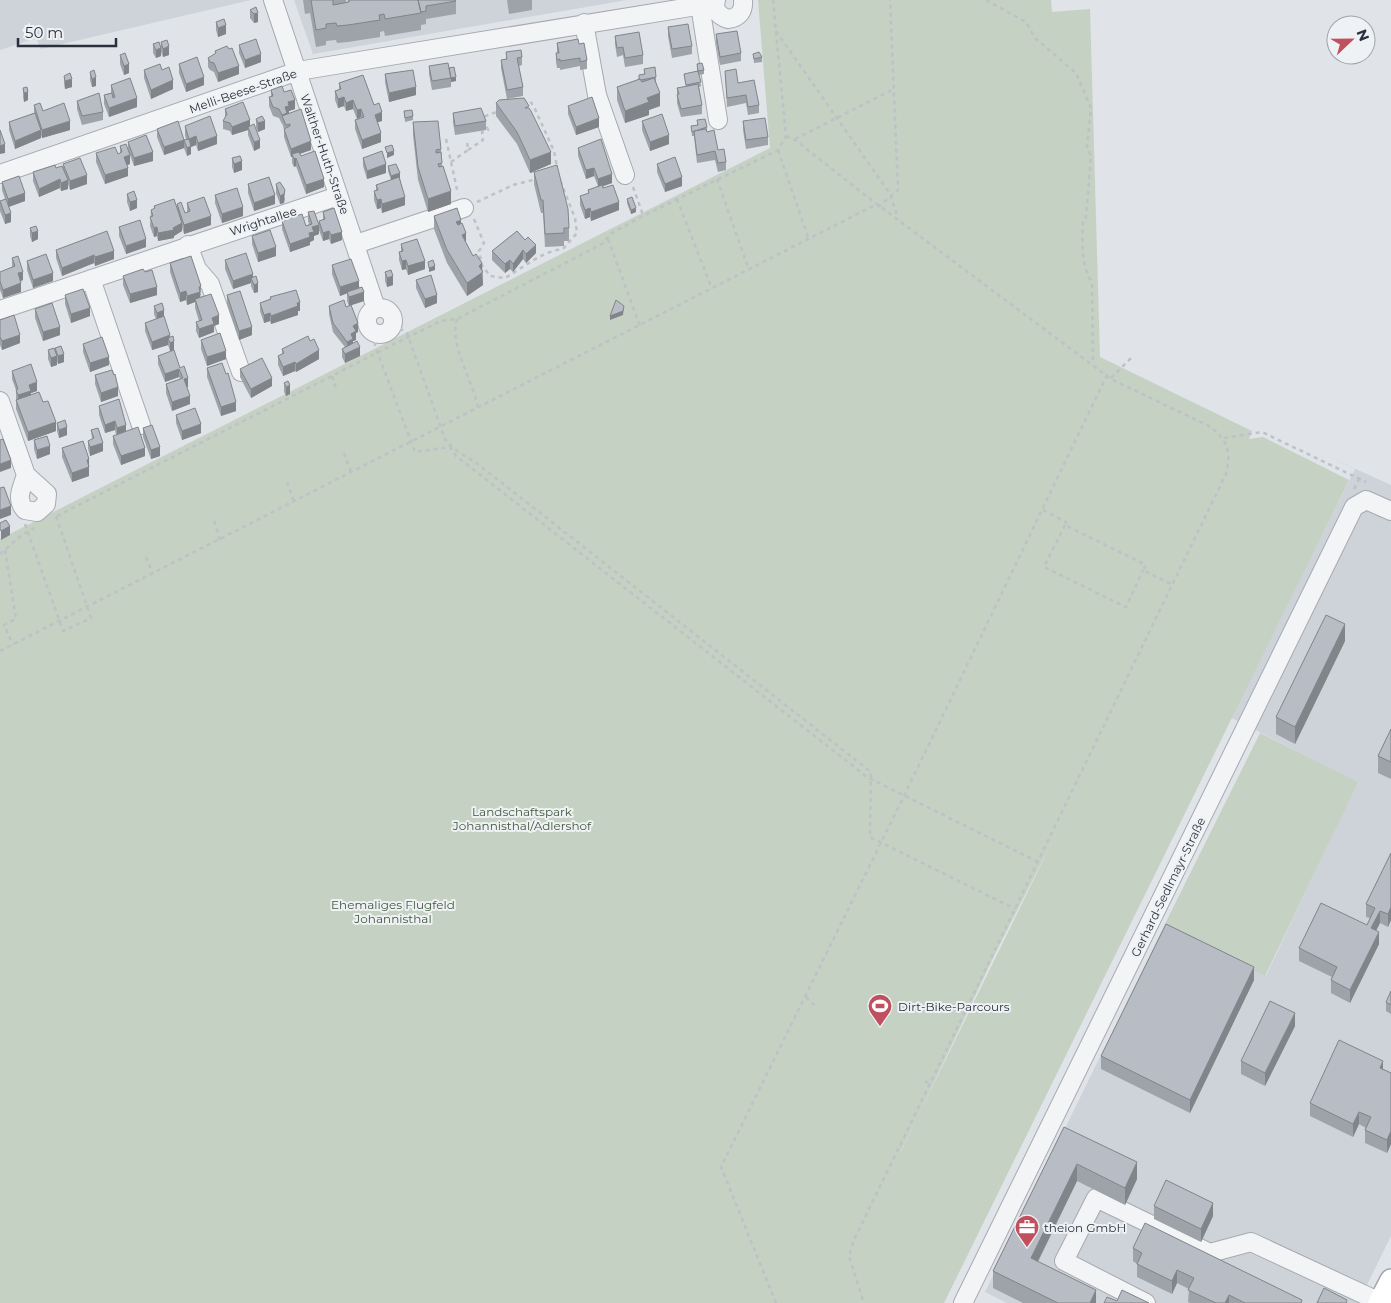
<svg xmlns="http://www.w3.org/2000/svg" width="1391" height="1303" viewBox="0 0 1391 1303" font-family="Montserrat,sans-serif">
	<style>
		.built { fill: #ced2d9 }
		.green { fill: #c5d1c2; fill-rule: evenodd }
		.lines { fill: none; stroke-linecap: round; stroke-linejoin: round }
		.minor-casing { stroke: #a6aab1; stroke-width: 20 }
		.major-casing { stroke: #a1a7b2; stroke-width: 24 }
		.path { stroke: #bec1c6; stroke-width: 2.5; stroke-dasharray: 4 4; stroke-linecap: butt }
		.minor { stroke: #f2f4f6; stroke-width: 18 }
		.major { stroke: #fff; stroke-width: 21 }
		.wall { fill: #9ea2a9 }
		.shaded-wall { fill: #818489 }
		.building { fill: #b8bcc4; stroke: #818489 }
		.labels { text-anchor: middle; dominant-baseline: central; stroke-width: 4; stroke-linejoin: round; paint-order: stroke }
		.street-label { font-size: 12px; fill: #2a313d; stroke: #eff2f5 }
		.park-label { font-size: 12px; fill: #3e5839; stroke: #eff2f5 }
		.poi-label { font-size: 12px; fill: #2a313d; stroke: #eff2f5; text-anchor: start }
	</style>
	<rect width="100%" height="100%" fill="#e0e3e8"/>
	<path class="built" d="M0,0H251L41,49L36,38L0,50Z
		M294,0H627L313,54Z
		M1323,454L1391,485V1236L1358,1303H1007L985,1292L1164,926L1266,976L1357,782L1230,717L1355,469Z"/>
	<path class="green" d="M758,0H1051L1052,12L1090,9L1100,357L1252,431L1249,439L1263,437L1349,480L944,1303H0V539L770,148ZM1054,838L901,1151V1152L995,954Z
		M1260,733L1358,782L1265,976L1164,926Z"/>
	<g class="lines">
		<defs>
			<path id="minor" d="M273,0L376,308
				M716,0C713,10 719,16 728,19C739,18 744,11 743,0
				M700,5L718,120
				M584,23L597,95L625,175
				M0,174L298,71L715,3
				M356,244L464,208
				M188,245L197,269L210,284L241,372
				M91,279L141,425
				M367 321a13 13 0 1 1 26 0a13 13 0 1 1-26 0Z
				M0,310L338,196
				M0,401L26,475L47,494L46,504L37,512L25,510C15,499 22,488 26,475
				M963,1303L1354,507L1366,500L1391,511
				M1146,1303L1064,1261L1096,1198L1210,1253L1251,1242L1380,1302"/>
			<path id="major" d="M1379,1303L1391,1280"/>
		</defs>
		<use href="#minor" class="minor-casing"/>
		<use href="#major" class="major-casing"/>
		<path class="path" d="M986,0L1026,22L1035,38L1076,73L1091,108L1087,146L1091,156L1086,217L1083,220C1082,241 1081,265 1092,283L1093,364
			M776,31L890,194L898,218
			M523,103L530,101L534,107L554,151L557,167
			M786,136L795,140L874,202L1111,379L1211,427C1229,443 1231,451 1226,474L854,1240L849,1256L864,1303
			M446,139L458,194
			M795,139L894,89
			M468,150L483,140L482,132L488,130L483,117L499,111
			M778,150L809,240
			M451,162L468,150L467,140
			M717,179L749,270
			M633,187L643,215
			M677,199L712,289
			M477,202L513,185L537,179
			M474,219L484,243L479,251L482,265L490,276L505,278C523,268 542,251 563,249L577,233L575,218L560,180
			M608,239L640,326
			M457,319C449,346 473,380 478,408
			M393,324L407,333L445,439C452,450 468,457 479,465L871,772L870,837L1015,909
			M375,334V346L415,452L450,447L456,456L867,777L1038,862
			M332,376L336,388
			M1111,378L1131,358
			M1224,438L1262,432L1366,482
			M344,453L351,472
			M287,482L294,502
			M1354,489L1359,479
			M1043,510L1066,522L1065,525L1146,565L1143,570L1173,585
			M57,516L414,334L441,321L457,319L604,243L610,234L643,216L778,150L786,136L773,0
			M214,521L220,540
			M25,524L63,631L91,618L56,516
			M1065,525L1044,567L1126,607L1143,570
			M5,550L16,619L4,625L13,645
			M0,554L22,535L34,528
			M146,557L153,574
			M0,651L871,207L879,206L898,190L890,0
			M806,997L817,1008
			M925,1081L930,1084
			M776,1303L721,1167L904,796L1107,375"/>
		<use href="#minor" class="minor"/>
		<use href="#major" class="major"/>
	</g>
	<path class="wall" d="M303,0H346V3L348,2V0L456,1V14L426,19V24L421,25V30L385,36L384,31L380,32V37L348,42L337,43L336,40L326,41V45L316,47L310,13L305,14Z
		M507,0H532V10L509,14Z
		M256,7L258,22L254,23L250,18V10Z
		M216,22L226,34L218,37L216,30Z
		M668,27L692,46V54L672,58L668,36Z
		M716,34L741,53V61L720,65L716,43Z
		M615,36L643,55V64L625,67L623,55L617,57L615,44Z
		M161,42L169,55L163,57L161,52V56L156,58L153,53V44L161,47Z
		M557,43L579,44L587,60V69L580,70V66L560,70V68H557L556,62V53H557Z
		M239,45L261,62L245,68L239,53Z
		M215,51L239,74L218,82L214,72L210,70L208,67V58L215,54Z
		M506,52L522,57V65L519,66L523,87V96L507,99L501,68V60L506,59Z
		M753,54L762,57V62L754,63Z
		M120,55L129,73L124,75L120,64Z
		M179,64L204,85L186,92L179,73Z
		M697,64L704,70V74L699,75L701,86L699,87L702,105V114L681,117L677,103V88L686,87L684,74L697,71Z
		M429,66L449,69L456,81L451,82V80V87L432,90L429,74Z
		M644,69L656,77V82L660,106L649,110V115L625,123L617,100V87L639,79V75L644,74Z
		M144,70H162L173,89L151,99L144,78Z
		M725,71L738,83L759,105V113L748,115L746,103L727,107Z
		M90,72L96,86L92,87L90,80Z
		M385,74L416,95L389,102L385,82Z
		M64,76L72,87L65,89L64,84Z
		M339,83L374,105L382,121L378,122L381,142L362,149L355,129V120L361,118V117L357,119L353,109L346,111L344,106L338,108L335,100V91L339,90Z
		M111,85L137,107L109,117L104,104V95L111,93Z
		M23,88L28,100L24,102L23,97Z
		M271,90L284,92L295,109L289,111V114L311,150L300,154L301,156L324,187L306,194L296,166L294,167L292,163V157H291L284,137V129L282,123V124L279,118L273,116L269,106V97H271Z
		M77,101L103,112V120L82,125L77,109Z
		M496,103L529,108L551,164L534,171L569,228V241H564V246L545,247L543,213H541L534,184V172L530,173L517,144L496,116Z
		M34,105L70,130L42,138L41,135V138L15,149L9,130V122L34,113Z
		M568,106L599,127L576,135L568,114Z
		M225,109L250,126L260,148L254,151L248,135V130L232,135L230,131L223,129V121L225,118Z
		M404,111L413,116V120L405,122Z
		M453,113L486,121V130L455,135L453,122Z
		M256,119L265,129L258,132L256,128Z
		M697,120L707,127V132L718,150L726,162V170L718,172L715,160L697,163L694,136H692L691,126L697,125Z
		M642,121L669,144L650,151L642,130Z
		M743,121L768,137V145L746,149L743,130Z
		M413,122L441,149L442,166L451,204L428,212L418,180L413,135Z
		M185,126L217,144L198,151L196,145L191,147V154L187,156L184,148L164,155L157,137V129L184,140L186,139L185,135Z
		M128,142L153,161L134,166L128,150Z
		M120,146L130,164L127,165L128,176L105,184L96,162V153L118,154L120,153Z
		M578,148L612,183L603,186L619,210L591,221L590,217L585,219L580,205V196L588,194V190L598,186L594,176L586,179L578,156Z
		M232,158L242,170L234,173L232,167Z
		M363,158L386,173L367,179L363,166Z
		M63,164L87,184L70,190L68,184V189L61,191L60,188L39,197L33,181V172L56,168L63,169Z
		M657,164L682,186L665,192L657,172Z
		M388,166L400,178L405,205L382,213L381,208L377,209L374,200V191H376V185L391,180L388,171Z
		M2,182L25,201L9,207L11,222L5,224L0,211V201L5,199L2,190Z
		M248,184L275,204L254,211L248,193Z
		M276,184L285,199L284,203L280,204L276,193Z
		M127,194L137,208L130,211L127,202Z
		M215,195L243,216L222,223L215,203Z
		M627,199L636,212L631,214L627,203Z
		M187,203L211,225L184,234L182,227V231L174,236V238L158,241L157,236L154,237L150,226L151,210L154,209V206L177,209V204L185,213L187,212Z
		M308,212L319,234L314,236V240L310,242V245L290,252L282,229V221L306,226L309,224L308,221Z
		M323,212L342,240L331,244L329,239L323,241L319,230V221L323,220Z
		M434,216L461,223L466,243L473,256L482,271L483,285L467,296L447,263L434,229Z
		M119,227L146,247L126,254L119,236Z
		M30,228L38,239L32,242L30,236Z
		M517,231L536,253L526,263L523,259L513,272L510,269L505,273L492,260V251Z
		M252,236L276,256L258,262L252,244Z
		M401,244L425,269L408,275L406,269L402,270L399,260V252L401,251Z
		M56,250L114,259L95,266L94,263L62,276L56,258Z
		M12,258L23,280L21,281V292L3,298L0,290V272L12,267Z
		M225,260L253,277L258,292L254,293L251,286V283L233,289L225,269Z
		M27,261L53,281L33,288L27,270Z
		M170,263L201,295H200V297L219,324L214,326V332L199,338L196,331V322L199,321L195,308V302L187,305L186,300L180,302L170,272Z
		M332,265L359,288L364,301L351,305L358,332L356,333V340L353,341V343L360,356L345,363L342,357V349L345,347L333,332L329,314V306L346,307L349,306L347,301V293L340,296L332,274Z
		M145,272L157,295L130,303L123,285V276Z
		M385,272L393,285L387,287L385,281Z
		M416,280L437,303L425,308L416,288Z
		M65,295L90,316L71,323L65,304Z
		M227,295L252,335L239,340L227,304Z
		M270,297L300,311H298V315L271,324L270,321L264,323L260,311V303L270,299Z
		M154,306L164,319L174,350L170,351L168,345L152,350L145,331V323L156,319L154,314Z
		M35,309L60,335L43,341L35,318Z
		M0,320L20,343L2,350L0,345Z
		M201,340L226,359L207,366L201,349Z
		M310,341L319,359L296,372L295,371L283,376L278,365V356L282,354V349Z
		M83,344L109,365L90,372L83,352Z
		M55,348L64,362L58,364L57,361V365L51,367L48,359V350L55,352Z
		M158,356L180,368L188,387H186L190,404L172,411L166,393V384L180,379L179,377L165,382L158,364Z
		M207,368L226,374L236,411L221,416L207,377Z
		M240,369L272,386L251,398L240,377Z
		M12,371L37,391L31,393V395L43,402L56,431L28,441L16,409V390L12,379Z
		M95,375L118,396L101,402L95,384Z
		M284,383L290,394L286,396L284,392Z
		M99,406L126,431L145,456L121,465L113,444V436L116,435L115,430L105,433L99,415Z
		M176,415L201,433L182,440L176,423Z
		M57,423L67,435L59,438L57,431Z
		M143,428L160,456L151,459L143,437Z
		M91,430L103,451L90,456L88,449V441L92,439Z
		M34,440L50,454L37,459L34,449Z
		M62,448L89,459V476L72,482L62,457Z
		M1345,641L1295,744L1276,734V717Z
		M1391,729V779L1378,773V756Z
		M1391,853V920L1388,927L1380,923L1376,930L1379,944L1350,1003L1331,993V980L1332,977L1299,961V948L1367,925L1370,918L1366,917V904Z
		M1254,980L1190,1113L1101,1069V1056Z
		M1391,991V1014L1386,1011V1002Z
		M1295,1026L1265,1086L1241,1074V1061Z
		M1383,1069L1391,1073V1144L1387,1153L1365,1143V1130L1366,1128L1359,1124L1353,1137L1310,1116V1103Z
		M1064,1127L1137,1179L1125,1205L1077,1181L1038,1262L1096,1303H1023L993,1288V1271Z
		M1154,1206L1213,1216L1201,1242L1154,1219Z
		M1133,1248L1302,1303H1190L1188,1302L1189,1289L1177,1283L1172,1294L1137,1277V1264L1133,1261Z"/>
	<path class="shaded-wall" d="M258,13V22L254,23V14Z
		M226,25V34L218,37V28Z
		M169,46V55L163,57V49Z
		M161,48V56L156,58V50Z
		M261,54V62L245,68V60Z
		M129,64V73L124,75V66Z
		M239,66V74L218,82V73Z
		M96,77V86L92,87V79Z
		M204,77V85L186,92V84Z
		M456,77V81L451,82V78Z
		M72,79V87L65,89V81Z
		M173,80V89L151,99V90Z
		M416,87V95L389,102V93Z
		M28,92V100L24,102V93Z
		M660,93V106L649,110V115L625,123V111L647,98Z
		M344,97V106L338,108V99Z
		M137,98V107L109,117V108Z
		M295,100V109L289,111V114L282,116V124V115L285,107L288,102Z
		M353,100V109L346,111V103Z
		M361,109V117L357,119V110Z
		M382,112V121L375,123V115Z
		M599,118V127L576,135V127Z
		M250,120V129L248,127V130L232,135V127Z
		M70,121V130L42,138V130Z
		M265,121V129L258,132V123Z
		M41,130V138L15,149V141Z
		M381,133V142L362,149V140Z
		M669,135V144L650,151V142Z
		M196,136V145L191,147V154L187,156V148L189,146V139Z
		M217,136V144L198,151V143Z
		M184,140V148L164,155V147Z
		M260,140V148L254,151V142Z
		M311,141V150L293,156L292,154V157H291V149Z
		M5,144V153L0,154V146Z
		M394,151V155L387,158V153Z
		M153,152V161L134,166V158Z
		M551,152V164L530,173V160Z
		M130,155V164L124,166V157Z
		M296,158V166L294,167V159Z
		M242,161V170L234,173V164Z
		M386,164V173L367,179V171Z
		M128,168V176L105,184V175Z
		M594,168V176L586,179V170Z
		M400,173V178L391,180V176Z
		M612,174V183L598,188V179Z
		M87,175V184L70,190V181Z
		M682,177V186L665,192V184Z
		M60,179V188L39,197V189Z
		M324,179V187L306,194V185Z
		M68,180V189L61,191V183Z
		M285,190L284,203L280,204V196Z
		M451,191V204L428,212V199Z
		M25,193V201L8,207V199Z
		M275,195V204L254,211V203Z
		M405,197V205L382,213V204Z
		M381,199V208L377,209V200Z
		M137,200V208L130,211V202Z
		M619,202V210L591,221V212Z
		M243,207V216L222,223V214Z
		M590,208V217L585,219V210Z
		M636,208V212L631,214V210Z
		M11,213V222L5,224V215Z
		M211,216V225L184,234V225Z
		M461,220V233L456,222Z
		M182,223V231L174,236V238L158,241V233L173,228Z
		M319,225V234L314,236V240L310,242V245L290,252V244L309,233L312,227Z
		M157,227V236L154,237V228Z
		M38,231V239L32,242V233Z
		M329,231V239L323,241V233Z
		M342,232V240L331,244V235Z
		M466,233V246L462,235Z
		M146,239V247L126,254V246Z
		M536,245V253L526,263V254Z
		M276,247V256L258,262V253Z
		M523,250V259L513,272V264Z
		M114,251V259L95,266V257Z
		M94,255V263L62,276V268Z
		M406,260V269L402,270V261Z
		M510,260V269L505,273V264Z
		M425,261V269L408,275V266Z
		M482,263L483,285L467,296V283L479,266Z
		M435,266V270L429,272V268Z
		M23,272V280L18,282V273Z
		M53,273V281L33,288V280Z
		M253,274V282L251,278V283L233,289V281Z
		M393,276V285L387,287V278Z
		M359,281V289L340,296V287Z
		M21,283V292L3,298V290Z
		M258,283V292L254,293V285Z
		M201,286L200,300L195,299V302L187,305V296L199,287Z
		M157,287V295L130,303V294Z
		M186,291V300L180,302V293Z
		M364,292V301L349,306V297Z
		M437,295V303L425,308V299Z
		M300,302V311H298V315L271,324V316Z
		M624,306L623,315L610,320V316Z
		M90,308V316L71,323V314Z
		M164,310V319L157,322V313Z
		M270,313V321L264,323V315Z
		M219,315V324L214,326V332L199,338V329L212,318Z
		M358,323V332L356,333V340L353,341V348L347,350V342L351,334L353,326Z
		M60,327V335L43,341V332Z
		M252,327V335L239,340V331Z
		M20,335V343L2,350V341Z
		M170,335V343L174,341V350L170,351V343L168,338V345L152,350V342Z
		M360,347V356L345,363V354Z
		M319,350V359L296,372V364Z
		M226,351V359L207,366V357Z
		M64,354V362L58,364V356Z
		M57,356V365L51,367V358Z
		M109,357V365L90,372V363Z
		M295,362V371L283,376V367Z
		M179,369V377L165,382V374Z
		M188,378V387L184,388V379Z
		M272,378V386L251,398V389Z
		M37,382V391L31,393V400L18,404V395L29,385Z
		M290,385V394L286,396V387Z
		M118,387V396L101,402V393Z
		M190,396V404L172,411V402Z
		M236,402V411L221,416V407Z
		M115,421V430L105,433V425Z
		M56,422V431L28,441V432Z
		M201,424V433L182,440V431Z
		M126,425V433L117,437V428Z
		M67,427V435L59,438V430Z
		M103,443V451L90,456V447Z
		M50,446V454L37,459V450Z
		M160,447V456L151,459V450Z
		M145,448V456L121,465V456Z
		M89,459V476L72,482V473L87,460Z
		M11,460V468L0,472V464Z
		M11,506V515L0,519V510Z
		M10,526V535L1,540V531Z
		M1345,624V641L1295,744V727Z
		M1391,907V920L1388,927V914Z
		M1380,911V923L1371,941V928Z
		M1379,932V944L1350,1003V990Z
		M1254,967V980L1190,1113V1100Z
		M1295,1013V1026L1265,1086V1073Z
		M1383,1061V1074L1380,1068Z
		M1359,1112V1124L1353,1137V1124Z
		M1391,1131V1144L1387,1153V1140Z
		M1137,1162V1179L1125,1205V1188Z
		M1077,1164V1181L1031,1275V1258Z
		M1213,1203V1216L1201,1242V1229Z
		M1177,1270V1283L1172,1294V1281Z
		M1096,1290V1303H1090Z
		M1229,1295V1303H1225Z"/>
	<path class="building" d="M311,0H333V5L349,2V0H418L421,13L385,19L384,14L379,15L380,20L348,25L337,26L336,23L326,24V28L316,30Z
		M418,0H455L456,1L426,6V11L421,12Z
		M256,7L258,13L254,14L250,10Z
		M224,19L226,25L218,28L216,22Z
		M688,24L692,46L672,49L668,27Z
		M737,31L741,53L720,57L716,34Z
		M639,32L643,55L625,58L623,47L617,48L615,36Z
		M256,39L261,54L245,60L239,45Z
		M578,39L579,44L584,43L587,60L580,62V58L560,61V59L557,60L556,53H559L557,43Z
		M167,40L169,46L163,49L161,42Z
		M159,42L161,48L156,50L153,44Z
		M227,46L229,49L232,48L239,66L218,73L214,63L210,62L208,58L216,53L215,51Z
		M521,50L522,57L517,58L523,87L507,90L501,60L507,59L506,52Z
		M759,52L762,57L754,59L753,54Z
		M125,53L129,64L124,66L120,55Z
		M197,57L204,77L186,84L179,64Z
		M448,63L451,78L432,81L429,66Z
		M702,63L704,70L698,71L697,64Z
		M160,64L162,70L169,67L173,80L151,90L144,70Z
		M454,67L456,77L451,78L449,68Z
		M655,67L656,77L641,80L640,79H639V75L645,74L644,69Z
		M736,69L738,83L754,80L759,105L748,107L746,95L727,98L725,71Z
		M94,70L96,77L92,79L90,72Z
		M413,70L416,87L389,93L385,74Z
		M698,71L701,82L686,85L684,74Z
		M70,73L72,79L65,81L64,76Z
		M363,75L374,105L379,103L382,112L375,115L381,133L362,140L355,120L364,117L361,109L357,110L353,100L346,103L344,97L338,99L335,91L341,89L339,83Z
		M130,78L137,98L109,108L104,95L112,93L113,98L115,97L111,85Z
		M654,78L660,93L647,98L649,102L625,111L617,87L640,79L642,82Z
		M698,84L702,105L681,109L677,95L679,94L677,88Z
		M282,86L284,92L291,90L295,100L288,102L289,106L285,107L287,113L282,115L279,109L273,107L269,97L273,96L271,90Z
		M27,87L28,92L24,93L23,88Z
		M99,93L103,112L82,116L77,101Z
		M592,97L599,118L576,127L568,106Z
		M524,98L529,106L525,108H529L531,111L551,152L530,160L517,132L496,103L499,100Z
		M243,102L250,120L232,127L230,123L223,121L227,114L225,109Z
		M40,103L43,111L64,103L70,121L42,130L34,105Z
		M481,108L486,121L455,126L453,113Z
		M301,109L311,141L291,149L284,129L290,126V124L286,125L282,116Z
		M412,110L413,116L405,118L404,111Z
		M35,113L41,130L15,141L9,122Z
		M662,114L669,135L650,142L642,121Z
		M210,116L217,136L198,143L196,136L189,139L185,126Z
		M262,116L265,121L258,123L256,119Z
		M765,118L768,137L746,140L743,121Z
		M705,119L707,127L692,132L691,126L698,125L697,120Z
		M178,121L184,140L164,147L157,129Z
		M438,121L441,149L436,150V153L441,152L442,163L438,164L439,167L443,166L451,191L428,199L418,167L413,122Z
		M254,124L260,140L254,142L248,127Z
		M706,129L707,132L714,130L718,150L724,149L726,162L718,163L715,151L697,155L694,131Z
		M0,130L5,144L0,146Z
		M146,135L153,152L134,158L128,142Z
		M189,139L191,146L187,148L184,140Z
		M601,139L612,174L598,179L594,168L586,170L578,148Z
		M126,144L130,155L124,157L128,168L105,175L96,153L115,147L118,154L122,152L120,146Z
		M392,145L394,151L387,153L385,147Z
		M315,151L324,179L306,185L296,158L294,159L292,154L299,152L301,156Z
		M382,151L386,164L367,171L363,158Z
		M240,156L242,161L234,164L232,158Z
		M675,157L682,177L665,184L657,164Z
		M80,158L87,175L70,181L63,164Z
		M396,164L400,173L391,176L388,166Z
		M55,165L56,168L62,166L68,180L61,183L60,179L39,189L33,172Z
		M557,165L568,209L569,228H564V233L545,234L543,200H541L534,172Z
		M19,176L25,193L8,199L2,182Z
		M269,177L275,195L254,203L248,184Z
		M399,177L405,197L382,204L381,199L377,200L374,191L378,190L376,185Z
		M280,182L285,190L284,194L280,196L276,184Z
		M602,185L603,188L613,185L619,202L591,212L590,208L585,210L580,196L589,193L588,190Z
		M237,188L243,207L222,214L215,195Z
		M134,191L137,200L130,202L127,194Z
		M204,197L211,216L184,225L177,204L181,202L185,213L190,211L187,203Z
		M632,197L636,208L631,210L627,199Z
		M6,199L11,213L5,215L0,201Z
		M174,199L182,223L173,228L174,230L158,233L157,227L154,228L150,217L153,216L151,210L155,208L154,206Z
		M334,208L342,232L331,235L329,231L323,233L319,221L325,219L323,212Z
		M457,208L461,220L456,222L458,225L462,223L466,233L462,235L473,256L476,254L482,263L479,266L483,272L467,283L447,250L434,216Z
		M314,211L319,225L312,227L314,232L309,233L310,237L290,244L282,221L302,214L306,226L312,224L308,212Z
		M140,220L146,239L126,246L119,227Z
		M36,226L38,231L32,233L30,228Z
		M270,230L276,247L258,253L252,236Z
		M107,231L114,251L95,257L94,255L62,268L56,250Z
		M517,231L525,240L528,237L536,245L526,254L523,250L513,264L510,260L505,264L492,251Z
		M417,239L425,261L408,266L406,260L402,261L399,252L403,251L401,244Z
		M246,253L253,274L233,281L225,260Z
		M46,254L53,273L33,280L27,261Z
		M18,256L23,272L18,273L21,283L3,290L0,281V272L15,266L12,258Z
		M191,256L201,286L199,287L200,292L187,296L186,291L180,293L170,263Z
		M351,259L359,281L340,287L332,265Z
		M433,260L435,266L429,268L428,262Z
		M143,269L145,272L152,270L157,287L130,294L123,276Z
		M391,270L393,276L387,278L385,272Z
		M431,275L437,295L425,299L416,280Z
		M256,276L258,283L254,285L251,278Z
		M362,287L364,292L349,297L347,292Z
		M83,289L90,308L71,314L65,295Z
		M296,290L300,302L297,303L298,306L271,316L270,313L264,315L260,303L271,299L270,297Z
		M240,291L252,327L239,331L227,295Z
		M211,294L219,315L212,318L214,324L199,329L196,322L202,320L195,299Z
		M344,300L346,307L351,305L358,323L353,326L356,331L351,334L353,339L347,342L333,323L329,306Z
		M616,300L624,306L623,311L610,316Z
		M52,303L60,327L43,332L35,309Z
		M162,303L164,310L157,313L154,306Z
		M14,315L20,335L2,341L0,337V320Z
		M164,316L170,335L152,342L145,323Z
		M220,333L226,351L207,357L201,340Z
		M173,336L174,341L170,343L168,338Z
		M308,336L310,341L314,339L319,350L296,364L295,362L283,367L278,356L284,353L282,349Z
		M102,337L109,357L90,363L83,344Z
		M357,341L360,347L345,354L342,349Z
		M61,346L64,354L58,356L55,348Z
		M54,348L57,356L51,358L48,350Z
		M174,350L180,368L184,366L188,378L184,379L190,396L172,402L166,384L183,378L179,369L165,374L158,356Z
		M262,358L272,378L251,389L240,369Z
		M222,363L226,374L228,373L236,402L221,407L207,368Z
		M31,364L37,382L29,385L31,391L18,395L16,390L18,389L12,371Z
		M112,370L114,375L115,374L118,387L101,393L95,375Z
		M288,381L290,385L286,387L284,383Z
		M39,392L43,402L48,401L56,422L28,432L16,400Z
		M119,399L126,425L117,428L115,421L105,425L99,406Z
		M195,408L201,424L182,431L176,415Z
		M65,420L67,427L59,430L57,423Z
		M152,425L160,447L151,450L143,428Z
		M138,427L145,448L121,456L113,436Z
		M98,428L103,443L90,447L88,441L94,438L91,430Z
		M47,436L50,446L37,450L34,440Z
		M3,439L11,460L0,464V440Z
		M83,441L89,459L87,460L89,467L72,473L62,448Z
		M4,487L11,506L0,510V488Z
		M6,520L10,526L1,531L0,529V523Z
		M1326,615L1345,624L1295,727L1276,717Z
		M1391,729V762L1378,756Z
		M1391,853V907L1388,914L1380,911L1371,928L1379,932L1350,990L1331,980L1337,967L1299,948L1321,903L1367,925L1375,908L1366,904Z
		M1166,924L1254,967L1190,1100L1101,1056Z
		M1391,991V1005L1386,1002Z
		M1270,1001L1295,1013L1265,1073L1241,1061Z
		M1339,1040L1383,1061L1380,1068L1391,1073V1131L1387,1140L1365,1130L1371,1117L1359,1112L1353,1124L1310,1103Z
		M1064,1127L1137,1162L1125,1188L1077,1164L1031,1258L1096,1290L1090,1303H1058L993,1271Z
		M1166,1180L1213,1203L1201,1229L1154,1206Z
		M1145,1223L1302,1300L1301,1303H1245L1229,1295L1225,1303H1216L1188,1290L1194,1278L1177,1270L1172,1281L1137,1264L1142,1253L1133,1248Z
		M1324,1288L1347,1300L1346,1303H1317Z
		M1122,1290L1149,1303H1104L1107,1297L1117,1301Z"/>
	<defs>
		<symbol id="stadium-pin" viewBox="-11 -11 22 30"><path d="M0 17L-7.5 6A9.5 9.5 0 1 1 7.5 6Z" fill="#c1505f" stroke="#eff2f5"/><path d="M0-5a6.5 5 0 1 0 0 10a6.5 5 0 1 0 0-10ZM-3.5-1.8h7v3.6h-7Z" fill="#fff"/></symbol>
		<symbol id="office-pin" viewBox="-11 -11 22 30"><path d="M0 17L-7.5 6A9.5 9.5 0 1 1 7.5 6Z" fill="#c1505f" stroke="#eff2f5"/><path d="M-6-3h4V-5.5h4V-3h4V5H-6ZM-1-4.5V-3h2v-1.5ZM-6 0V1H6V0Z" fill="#fff"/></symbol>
	</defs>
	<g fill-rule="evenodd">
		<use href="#stadium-pin" x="866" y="992" width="28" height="38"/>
		<use href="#office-pin" x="1013" y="1213" width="28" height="38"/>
	</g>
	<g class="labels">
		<g class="street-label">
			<text transform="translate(243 91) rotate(-19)">Melli-Beese-Straße</text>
			<text transform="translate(325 154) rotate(71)">Walther-Huth-Straße</text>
			<text transform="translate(263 221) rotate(-18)">Wrightallee</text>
			<text transform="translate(1168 887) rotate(-64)">Gerhard-Sedlmayr-Straße</text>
		</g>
		<g class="park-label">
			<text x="522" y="811">Landschaftspark<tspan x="522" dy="14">Johannisthal/Adlershof</tspan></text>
			<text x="393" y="904">Ehemaliges Flugfeld<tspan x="393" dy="14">Johannisthal</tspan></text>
		</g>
		<g class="poi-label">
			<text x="898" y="1006">Dirt-Bike-Parcours</text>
			<text x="1044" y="1227">theion GmbH</text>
		</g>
	</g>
	<g transform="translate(1351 40) rotate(68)"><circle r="24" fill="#eff2f5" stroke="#a0a5ab"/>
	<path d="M0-4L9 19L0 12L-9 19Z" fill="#c1505f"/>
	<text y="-8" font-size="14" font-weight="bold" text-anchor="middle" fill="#2a313d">N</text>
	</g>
	<path d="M18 38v8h98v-8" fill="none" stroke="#2a313d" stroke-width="2.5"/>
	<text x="25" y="38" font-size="15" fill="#2a313d" stroke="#eff2f5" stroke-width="4" paint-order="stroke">50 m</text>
</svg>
